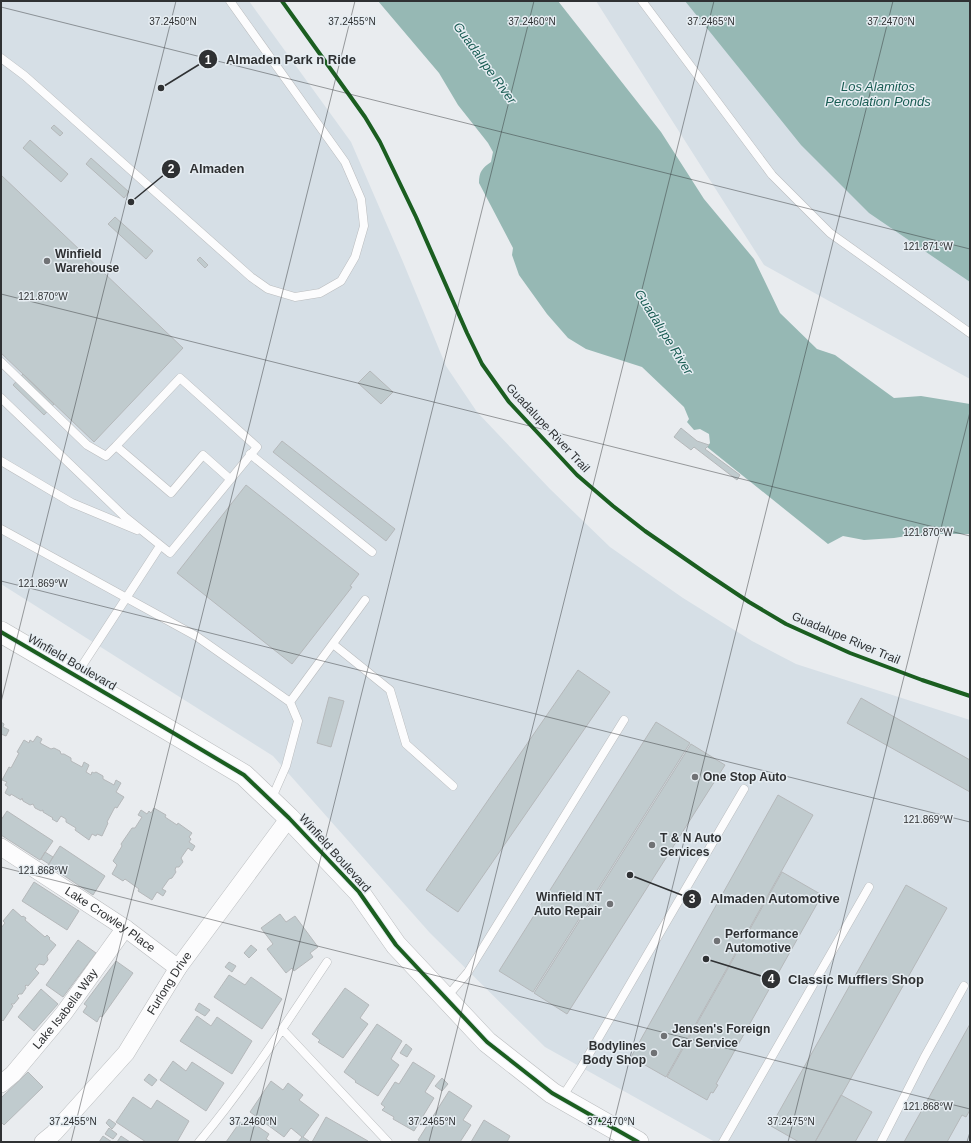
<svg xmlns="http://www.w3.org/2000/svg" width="971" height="1143" viewBox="0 0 971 1143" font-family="Arial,sans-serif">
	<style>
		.built { fill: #d6dfe6 }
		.water { fill: #96b8b4 }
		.building { fill: #c0cbce; stroke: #b5b8ba }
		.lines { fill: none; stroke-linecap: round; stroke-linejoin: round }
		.service-casing { stroke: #babcbe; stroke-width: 9 }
		.minor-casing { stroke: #babcbe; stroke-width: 18 }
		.tertiary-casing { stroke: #babcbe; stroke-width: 22 }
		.service { stroke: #fcfcfd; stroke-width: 8 }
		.minor { stroke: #fcfcfd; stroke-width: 17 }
		.tertiary { stroke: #fcfcfd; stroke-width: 21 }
		.cycleway-casing { stroke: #e6edf2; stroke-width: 6 }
		.cycleway { stroke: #1b5e20; stroke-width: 4 }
		.ticks { fill: none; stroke: #2f3133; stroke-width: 1; stroke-opacity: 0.45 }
		.poi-dot { fill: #707275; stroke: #e6edf2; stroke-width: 1.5 }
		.labels { text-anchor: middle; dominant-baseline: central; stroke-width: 3; stroke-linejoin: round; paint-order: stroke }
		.poi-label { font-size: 12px; font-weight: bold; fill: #2f3133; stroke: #e6edf2; text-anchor: start }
		.street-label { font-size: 12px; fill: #2f3133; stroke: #e6edf2 }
		.water-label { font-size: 13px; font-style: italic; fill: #195c53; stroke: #e6edf2 }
		.ticks-label { font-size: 10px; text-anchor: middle; fill: #2f3133; stroke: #e6edf2; stroke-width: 3; stroke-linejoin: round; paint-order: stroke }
		.leader { fill: none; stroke: #2f3133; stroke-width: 1.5 }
		.callout-dot { fill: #2f3133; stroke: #e6edf2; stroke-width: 1.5 }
		.mark-label { font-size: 12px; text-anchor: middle; font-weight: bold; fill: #fff }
		.callout-label { font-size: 13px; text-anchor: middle; font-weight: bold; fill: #2f3133; stroke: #e6edf2; stroke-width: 3; stroke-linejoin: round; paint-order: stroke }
	</style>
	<rect width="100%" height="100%" fill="#e9ecef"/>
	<path class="built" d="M1,1H249L351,142L403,262L446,366L477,412L550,489L610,547L683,598L752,641L796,664L970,720V1142H715L545,1047L430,933L273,756L1,584Z
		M596,1H970V379L764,265Z"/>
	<path class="water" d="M378,1H558L661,132L704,199L754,259L780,313L817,349L835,355L894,398L921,396L970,404V534H919L894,538L864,540L843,536L828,544L707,447L710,443L709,434L700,429L694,430L687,422L689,419L684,407L642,367L586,349L568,338L547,314L519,275L512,255L513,248L479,183C479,172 482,168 491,162L493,152L488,143L458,105L439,73Z
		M685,1H970V282L869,213L801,145Z"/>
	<path class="building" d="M54,125L63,133L60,136L51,128Z
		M30,140L68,174L61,182L23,148Z
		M91,158L129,192L124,198L86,164Z
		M1,175L183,348L94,442L1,353Z
		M115,217L153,251L146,259L108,224Z
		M200,257L208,265L205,268L197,260Z
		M370,371L393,392L381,404L358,383Z
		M23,374L54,404L44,415L13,385Z
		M681,428L697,441L709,445L705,449L740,475L737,480L694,447L691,450L674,437Z
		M282,441L395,529L386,541L273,452Z
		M246,485L359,574L350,586L352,587L292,664L177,573Z
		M578,670L610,692L458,912L426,890Z
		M329,697L344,701L331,747L317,743Z
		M861,698L970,760V792L847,723Z
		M1,722L4,724L3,727L9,730L6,736L1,734Z
		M656,722L690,743L533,992L499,971Z
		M37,736L42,739L40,743L51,749L54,748L60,751L61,754H64L71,758V761L82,767L84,762L89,765L86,772L91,775L92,772L94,773L96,772L103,776V779L114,785L116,780L121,783L116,792L124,797L117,808L115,807L107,822L108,823L102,836L97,834L96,836L92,834L89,840L75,830L76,828L66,822V819L61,816L57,822L52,819L53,818L43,812V810L41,811L35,808L33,804L30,805L23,801L22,798L21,800L11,794L10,796L5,793L8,787L5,785L7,782L2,780L9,767L11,768L19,753L17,752L24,740L29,743L30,740L33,742Z
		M691,744L725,765L567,1014L534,993Z
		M778,795L813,815L666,1077L631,1057Z
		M154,808L166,815L165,817L177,825L178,823L192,833L189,837L191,839L189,842L195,846L192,851L188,848L181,858L183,862L179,867H176L175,870L176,872L172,878L169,879L162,889L166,891L163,896L157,892L152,900L138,891L139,889L125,879L123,881L112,874L117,865L113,861L122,846L121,844L132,828H135L142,817L138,815L141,810L147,814L149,811L151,813Z
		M7,811L53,841L40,860L1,835V820Z
		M60,846L105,876L93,895L48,865Z
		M45,852L53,857L49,864L41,859Z
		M782,872L822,895L716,1084L718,1085L713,1093L711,1092L707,1100L667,1077Z
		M34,882L79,911L67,930L22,901Z
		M906,885L947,908L815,1142H799L771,1126Z
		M13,909L22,917L23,916L26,918L25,920L45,937L47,935L50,938L49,939L56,945L47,956L48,960L44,965L39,964L35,969L39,973L28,986L26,985L25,986L26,988L22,994H19L17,996L19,998L14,1004H11L13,1006L3,1021L1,1019V928L5,923L3,921Z
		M280,914L286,922L295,916L318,947L310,953L313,957L294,971L292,968L286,973L267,949L273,944L261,928Z
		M78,940L96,953L63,997L46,985Z
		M251,945L257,950L249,958L244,953Z
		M116,961L133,973L102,1017L100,1016L97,1022L83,1012L87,1006L84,1004Z
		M229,962L236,966L232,972L225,967Z
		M229,975L245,985L251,977L282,999L262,1029L214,997Z
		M345,988L369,1005L360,1018L368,1024L343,1058L318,1042L320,1040L312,1034Z
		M41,989L58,1004L34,1031L18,1017Z
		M199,1003L210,1010L205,1016L195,1010Z
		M197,1016L211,1026L217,1017L252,1041L232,1074L180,1041Z
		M377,1024L402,1041L391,1059L399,1065L378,1096L355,1082L356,1081L344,1072Z
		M970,1024V1110L966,1117L962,1115L947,1142H904Z
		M406,1044L412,1049L407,1057L400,1053Z
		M173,1061L186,1071L192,1062L224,1083L206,1111L160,1080Z
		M413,1062L435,1076L425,1092L434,1098L414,1131L393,1119L394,1117L382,1110L385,1107L381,1104L395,1082L399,1084Z
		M28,1072L43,1087L4,1125L1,1122V1098Z
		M149,1074L157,1080L152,1086L144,1080Z
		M442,1078L448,1084L442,1091L435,1086Z
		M271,1081L283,1090L288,1083L303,1095L299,1100L319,1115L303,1137L309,1141L308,1142H298L302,1137L291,1128L284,1137L250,1112Z
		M449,1091L472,1106L463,1120L471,1125L460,1142H421L418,1140Z
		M841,1095L872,1112L855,1142H815Z
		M133,1097L151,1109L157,1100L189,1121L177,1142H146L116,1122Z
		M326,1117L368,1141L367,1142H312Z
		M109,1119L116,1124L112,1129L106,1123Z
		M247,1119L269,1134L266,1139L271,1142H226L240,1122L244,1124Z
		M484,1120L510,1136L507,1142H471Z
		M109,1128L117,1134L113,1139L105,1134Z
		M103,1136L112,1142H99Z
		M121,1136L130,1142H117Z"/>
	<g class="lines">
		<defs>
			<path id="service" d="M642,1L772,175L830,233L970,333
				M1,58L25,76L251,277L268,289L295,297L320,293L341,281L355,257L364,226L361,199L345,162L230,1
				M1,362L87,445L106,456L116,446
				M1,398L124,516L170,553L257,447L180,378L116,446L171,493L203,455L230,479
				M250,454L372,552
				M1,461L72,503L137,530
				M1,529L196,636L290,702L365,600
				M333,644L390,690L406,744L453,786
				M76,675L160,546
				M271,800L286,766L298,721L290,702
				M446,998L468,972L624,720
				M282,1029L388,1142
				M561,1099L581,1068L744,789
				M199,1142C246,1086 286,1023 327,962
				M723,1142L869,887
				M881,1142L924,1058L964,986"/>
			<g id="minor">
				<path id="s1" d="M1,847L125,928L178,968"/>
				<path id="s2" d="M1,1084L13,1074L64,1013L125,928"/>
				<path id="s3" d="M43,1142L54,1133L126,1053L178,968L289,818"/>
			</g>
			<path id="tertiary" d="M1,632L165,728L244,775L289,818L359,892L396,945L487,1042L552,1093L638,1142"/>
		</defs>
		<use href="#service" class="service-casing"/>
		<use href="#minor" class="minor-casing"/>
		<use href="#tertiary" class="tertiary-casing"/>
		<use href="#service" class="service"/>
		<use href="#minor" class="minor"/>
		<use href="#tertiary" class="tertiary"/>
		<defs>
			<path id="cycleway" d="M282,1L365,117L380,142L416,217L467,333L482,364L509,402L577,475L613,506L645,531L707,574L749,602L786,624L850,653L922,680L970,696
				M1,632L165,728L244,775L289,818L359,892L396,945L487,1042L552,1093L638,1142"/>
		</defs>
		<use href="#cycleway" class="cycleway-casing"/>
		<use href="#cycleway" class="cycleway"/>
	</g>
	<path class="ticks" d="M1,7L970,249M1,294L970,536M1,581L970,822M1,702L176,1M1,867L970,1109M71,1142L355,1M250,1142L534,1M429,1142L714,1M609,1142L893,1M788,1142L970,412M967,1142L970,1132"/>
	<g class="poi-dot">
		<circle cx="47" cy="261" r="4"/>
		<circle cx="695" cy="777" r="4"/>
		<circle cx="652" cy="845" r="4"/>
		<circle cx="610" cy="904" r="4"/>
		<circle cx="717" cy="941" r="4"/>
		<circle cx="664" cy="1036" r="4"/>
		<circle cx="654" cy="1053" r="4"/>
	</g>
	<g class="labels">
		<g class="poi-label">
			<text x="55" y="254">Winfield<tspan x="55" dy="14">Warehouse</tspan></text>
			<text x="703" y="777">One Stop Auto</text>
			<text x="660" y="838">T &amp; N Auto<tspan x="660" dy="14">Services</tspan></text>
			<text x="602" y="897" text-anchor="end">Winfield NT<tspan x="602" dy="14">Auto Repair</tspan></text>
			<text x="725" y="934">Performance<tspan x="725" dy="14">Automotive</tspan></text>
			<text x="672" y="1029">Jensen's Foreign<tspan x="672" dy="14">Car Service</tspan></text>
			<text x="646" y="1046" text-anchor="end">Bodylines<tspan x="646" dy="14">Body Shop</tspan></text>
		</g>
		<g class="street-label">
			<text transform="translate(548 428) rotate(47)">Guadalupe River Trail</text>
			<text transform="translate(846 638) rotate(23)">Guadalupe River Trail</text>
			<text transform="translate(72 662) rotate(30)">Winfield Boulevard</text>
			<text transform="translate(335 853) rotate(48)">Winfield Boulevard</text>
			<text stroke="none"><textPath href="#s1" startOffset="131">Lake Crowley Place</textPath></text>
			<text stroke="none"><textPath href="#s3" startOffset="204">Furlong Drive</textPath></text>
			<text stroke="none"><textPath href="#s2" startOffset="99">Lake Isabella Way</textPath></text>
		</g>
		<g class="water-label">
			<text transform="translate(485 63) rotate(54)">Guadalupe River</text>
			<text x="878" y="86">Los Alamitos<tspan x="878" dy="15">Percolation Ponds</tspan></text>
			<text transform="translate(664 332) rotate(58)">Guadalupe River</text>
		</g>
	</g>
	<g class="ticks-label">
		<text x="173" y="25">37.2450°N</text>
		<text x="352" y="25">37.2455°N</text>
		<text x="532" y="25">37.2460°N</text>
		<text x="711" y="25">37.2465°N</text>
		<text x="891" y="25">37.2470°N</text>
		<text x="928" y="250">121.871°W</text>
		<text x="43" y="300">121.870°W</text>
		<text x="928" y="536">121.870°W</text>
		<text x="43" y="587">121.869°W</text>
		<text x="928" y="823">121.869°W</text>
		<text x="43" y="874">121.868°W</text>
		<text x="928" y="1110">121.868°W</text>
		<text x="73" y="1125">37.2455°N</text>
		<text x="253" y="1125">37.2460°N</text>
		<text x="432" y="1125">37.2465°N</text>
		<text x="611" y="1125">37.2470°N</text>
		<text x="791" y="1125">37.2475°N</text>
	</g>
	<path class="leader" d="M161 88L208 59M131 202L171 169M630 875L692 899M706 959L771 979"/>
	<g class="callout-dot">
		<circle cx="161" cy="88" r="4"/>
		<circle cx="131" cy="202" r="4"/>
		<circle cx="630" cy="875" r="4"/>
		<circle cx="706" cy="959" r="4"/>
		<circle cx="208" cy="59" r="10"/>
		<circle cx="171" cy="169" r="10"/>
		<circle cx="692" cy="899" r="10"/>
		<circle cx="771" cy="979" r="10"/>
	</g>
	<g class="mark-label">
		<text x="208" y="64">1</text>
		<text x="171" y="173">2</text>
		<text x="692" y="903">3</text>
		<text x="771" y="983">4</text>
	</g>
	<g class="callout-label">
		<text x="291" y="64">Almaden Park n Ride</text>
		<text x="217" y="173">Almaden</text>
		<text x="775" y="903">Almaden Automotive</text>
		<text x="856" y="984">Classic Mufflers Shop</text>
	</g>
	<rect width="971" height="1143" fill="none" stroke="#2f3133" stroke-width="4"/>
</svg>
